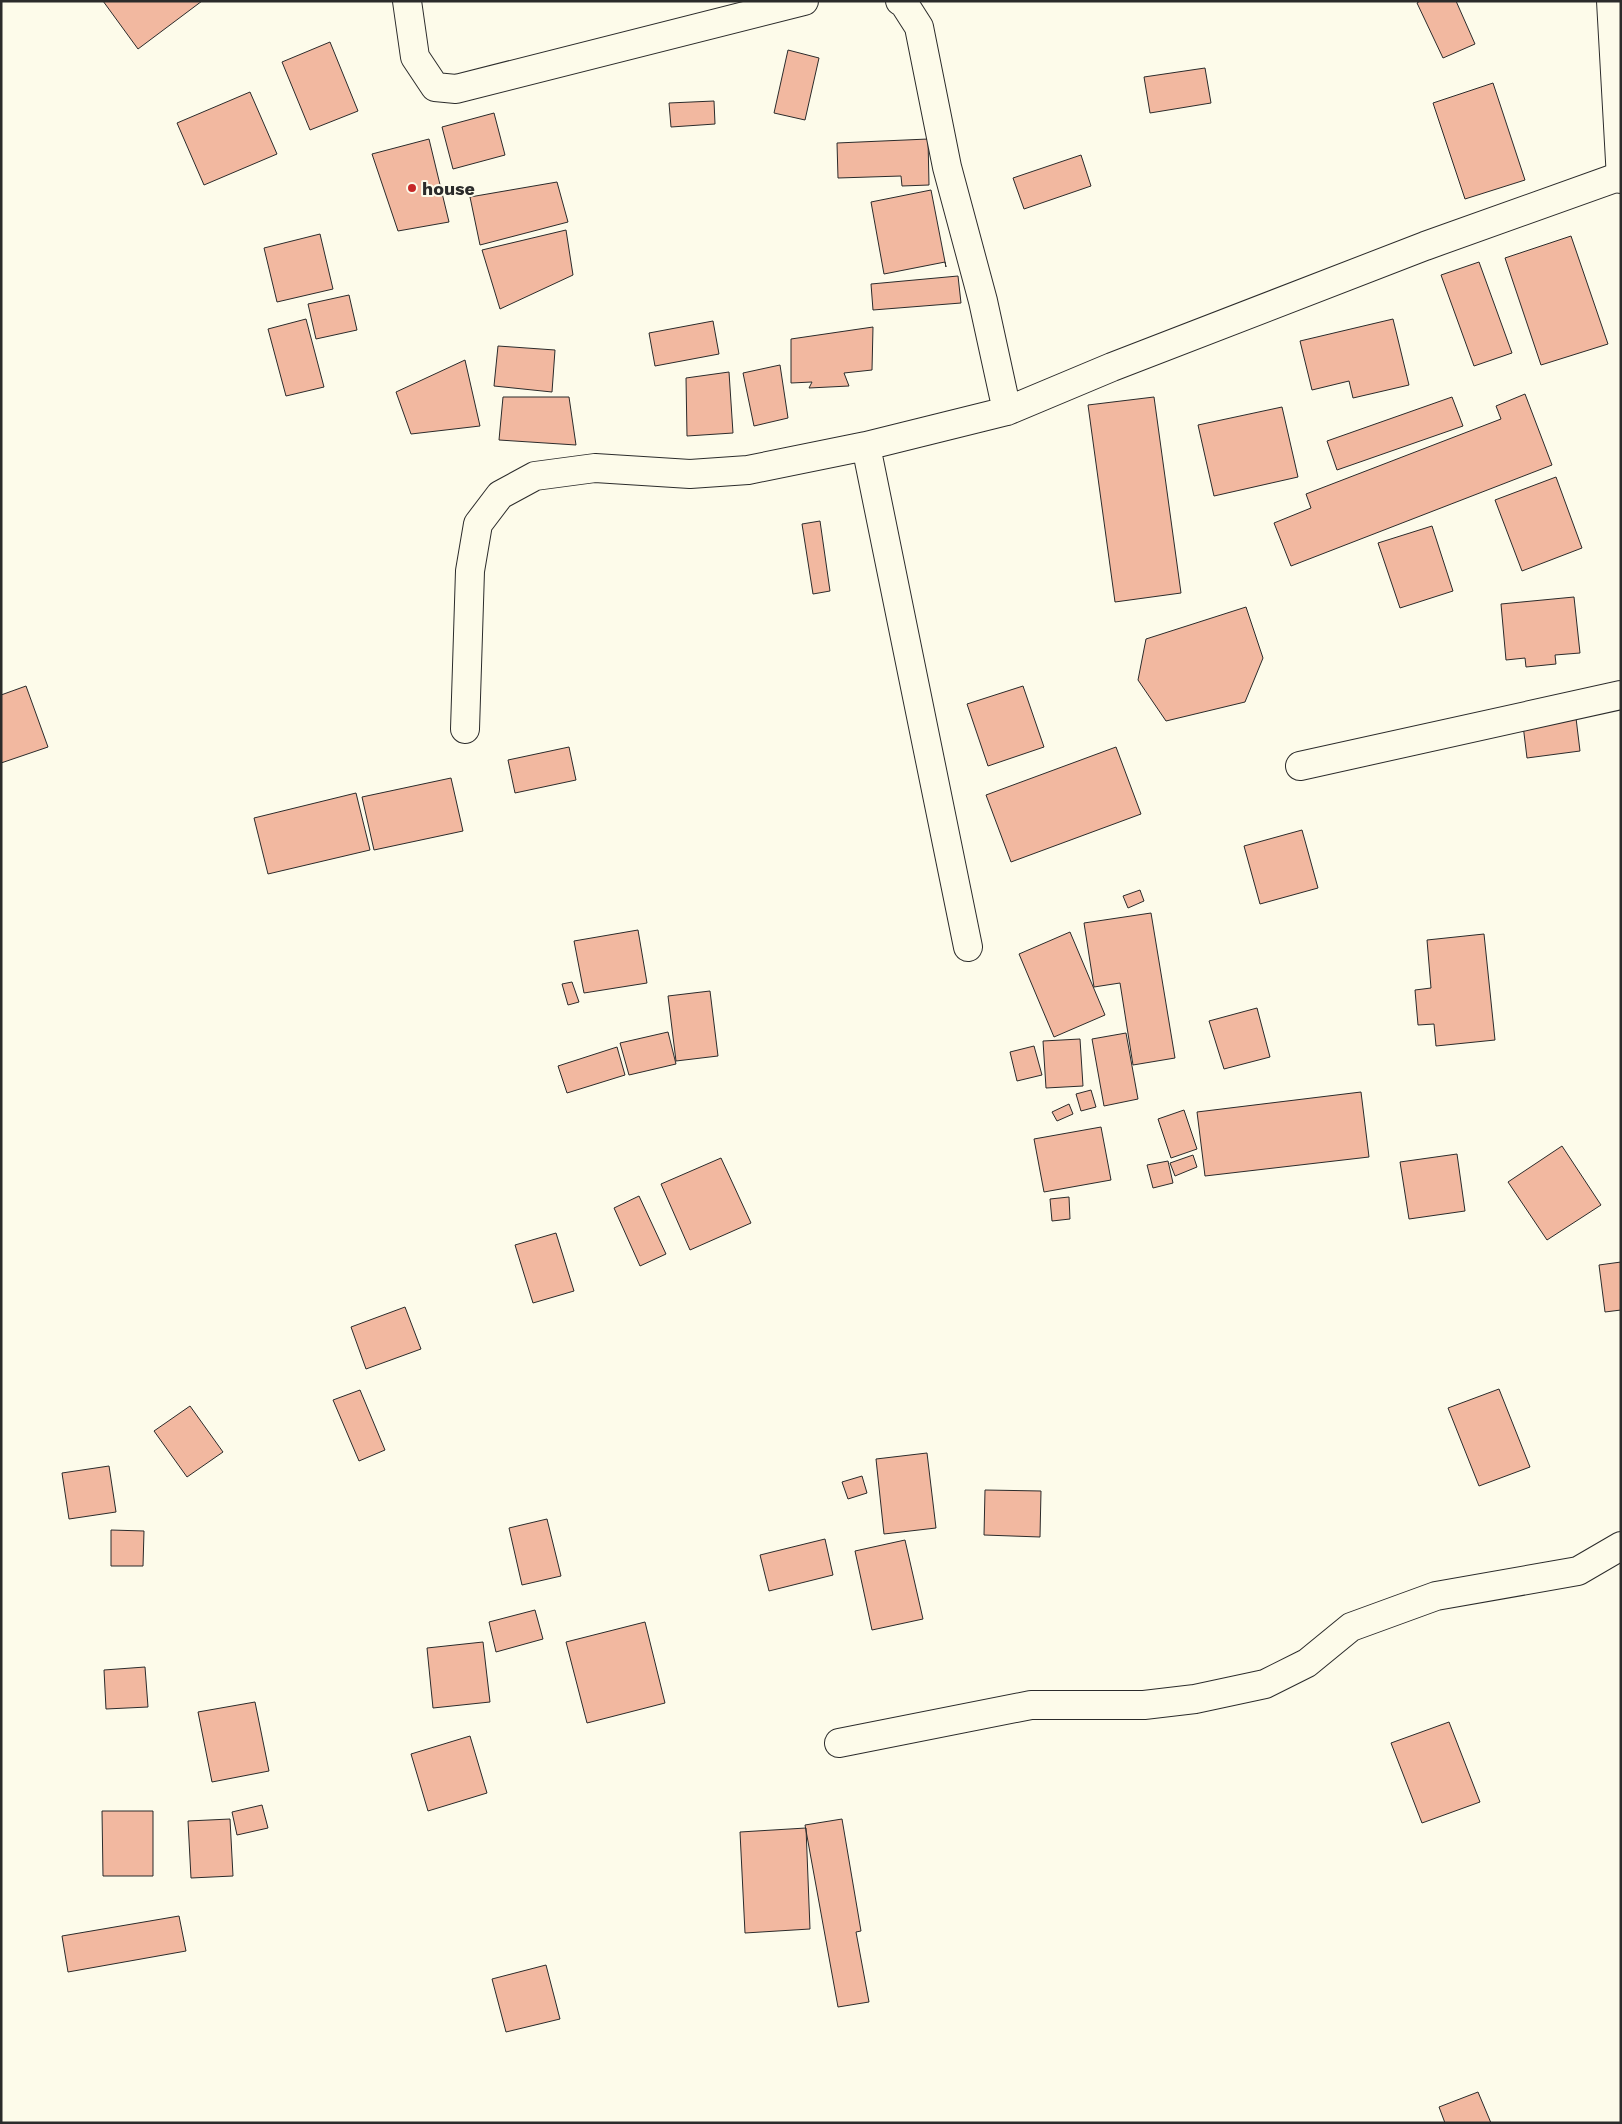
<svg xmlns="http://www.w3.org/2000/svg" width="1622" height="2124" viewBox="0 0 1622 2124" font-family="'Work Sans',sans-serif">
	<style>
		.building { fill: #f2b8a0; stroke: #2b2b2b }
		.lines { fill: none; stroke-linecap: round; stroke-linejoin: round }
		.minor-casing { stroke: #2b2b2b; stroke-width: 30 }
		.major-casing { stroke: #2b2b2b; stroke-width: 30 }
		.minor { stroke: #fdfbea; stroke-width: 28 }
		.major { stroke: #fdfbea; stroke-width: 28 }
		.poi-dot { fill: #c62828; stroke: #fdfbea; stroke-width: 2 }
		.labels { text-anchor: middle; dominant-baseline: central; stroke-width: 4; stroke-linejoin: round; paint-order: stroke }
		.poi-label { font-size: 18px; font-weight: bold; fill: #2b2b2b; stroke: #fdfbea; text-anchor: start }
	</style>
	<rect width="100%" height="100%" fill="#fdfbea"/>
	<path class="building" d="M103,1H202L138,49Z
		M1420,1H1456L1475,44L1443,58L1417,3Z
		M330,42L358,111L310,130L282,62Z
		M788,50L819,58L805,120L774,113Z
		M1205,68L1211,103L1150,113L1144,77Z
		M1493,83L1525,180L1465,199L1433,103Z
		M250,92L277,154L204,185L177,123Z
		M714,101L715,124L671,127L669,103Z
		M494,113L505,155L453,169L442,127Z
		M429,139L449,222L398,231L372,154Z
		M928,139L929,185L902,186L901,176L838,178L837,143Z
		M1081,155L1091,186L1024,209L1013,178Z
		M557,182L568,222L480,245L470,197Z
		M931,190L946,267L945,262L884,274L871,202Z
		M566,230L573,275L500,309L482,250Z
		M320,234L333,289L277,302L264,248Z
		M1571,236L1608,344L1541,365L1505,258Z
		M1479,262L1512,353L1474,366L1441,275Z
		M958,276L961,303L873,310L871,284Z
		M349,295L357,330L316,339L308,304Z
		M306,319L324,387L286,396L268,329Z
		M1393,319L1409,385L1353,398L1349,381L1312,390L1300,341Z
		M713,321L719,354L655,366L649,333Z
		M873,327L872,370L844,373L849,386L809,388L812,382L791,383V339Z
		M498,346L555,350L552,392L494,386Z
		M465,360L480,426L411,434L396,392Z
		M780,365L788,418L754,426L743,373Z
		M729,372L733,433L687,436L686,378Z
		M1525,394L1552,465L1291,566L1274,523L1311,508L1306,494L1501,419L1496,406Z
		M503,397H569L576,445L499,440Z
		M1154,397L1181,593L1115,602L1088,405Z
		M1452,397L1463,426L1337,470L1327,441Z
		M1282,407L1298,477L1214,496L1198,425Z
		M1556,477L1582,548L1522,571L1495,500Z
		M820,521L830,591L813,594L802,524Z
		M1432,526L1453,591L1400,608L1378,543Z
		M1574,597L1580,653L1555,655L1556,664L1526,667L1525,658L1506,660L1501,604Z
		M1246,607L1263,658L1245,702L1166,721L1138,680L1146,639Z
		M26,686L48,747L1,763V695Z
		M1023,686L1044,747L988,766L967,704Z
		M1576,718L1580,751L1527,758L1523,725Z
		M569,747L576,780L515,793L508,760Z
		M1116,747L1141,814L1011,862L986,795Z
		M451,778L463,831L374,850L362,797Z
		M356,793L370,850L268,874L254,818Z
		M1302,830L1318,888L1260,904L1244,846Z
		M1140,890L1144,901L1128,908L1123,896Z
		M1151,913L1175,1058L1133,1065L1120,983L1094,987L1084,923Z
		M638,930L647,983L584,993L574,941Z
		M1070,932L1105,1015L1054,1037L1019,954Z
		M1484,934L1495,1040L1436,1046L1434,1024L1418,1025L1415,990L1431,988L1427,940Z
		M572,982L579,1002L568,1005L562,984Z
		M710,991L718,1056L676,1061L668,996Z
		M1257,1008L1270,1057L1224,1069L1209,1021Z
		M668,1032L676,1064L629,1075L620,1043Z
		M1126,1033L1138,1099L1104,1106L1092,1039Z
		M1080,1039L1083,1086L1046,1088L1043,1041Z
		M1034,1046L1042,1075L1017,1081L1010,1052Z
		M617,1047L625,1075L567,1093L558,1066Z
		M1091,1090L1096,1107L1081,1111L1076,1094Z
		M1361,1092L1369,1157L1205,1176L1197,1112Z
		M1069,1104L1073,1114L1057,1121L1052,1112Z
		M1184,1110L1197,1149L1171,1158L1158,1119Z
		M1101,1127L1111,1180L1044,1192L1034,1139Z
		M1562,1146L1601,1205L1547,1240L1508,1182Z
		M1457,1154L1465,1211L1409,1219L1400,1162Z
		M1193,1155L1197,1167L1175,1176L1170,1163Z
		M721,1158L751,1223L690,1250L661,1184Z
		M1168,1161L1173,1183L1153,1188L1147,1165Z
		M639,1196L666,1254L640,1266L614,1208Z
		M1069,1197L1070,1219L1052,1221L1050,1199Z
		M556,1233L574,1291L533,1303L515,1245Z
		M1621,1262V1310L1605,1312L1599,1265Z
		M405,1307L421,1349L366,1369L351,1327Z
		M1499,1389L1530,1467L1479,1486L1448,1408Z
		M360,1390L385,1450L359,1461L333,1400Z
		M190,1406L223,1452L187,1477L154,1431Z
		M927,1453L936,1528L884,1534L876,1459Z
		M109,1466L116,1512L69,1519L62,1473Z
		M862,1476L867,1493L848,1499L842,1482Z
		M985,1490L1041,1491L1040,1537L984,1535Z
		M547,1519L561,1576L522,1585L509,1528Z
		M111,1530L144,1531L143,1566H111Z
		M825,1539L833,1575L769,1591L760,1555Z
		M905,1540L923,1619L872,1630L855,1551Z
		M535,1610L543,1639L496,1652L489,1622Z
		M645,1622L665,1703L587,1723L566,1642Z
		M483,1642L490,1702L433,1708L427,1648Z
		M145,1667L148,1707L106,1709L104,1670Z
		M255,1702L269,1771L212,1782L198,1712Z
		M1449,1722L1480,1802L1422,1823L1391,1743Z
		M470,1736L487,1793L428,1811L411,1754Z
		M262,1805L268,1828L237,1835L232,1812Z
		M102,1811H153V1876H103Z
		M230,1819L233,1876L191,1878L188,1821Z
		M842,1819L861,1931L856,1932L869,2002L838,2007L805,1825Z
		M806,1828L810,1929L745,1933L740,1832Z
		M179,1916L186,1951L68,1972L62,1936Z
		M546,1965L560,2019L506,2032L492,1979Z
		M1478,2092L1491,2123H1445L1439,2107Z"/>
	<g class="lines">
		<defs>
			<path id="minor" d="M407,1L415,57L435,87L456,89L804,1
				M900,1L903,2L919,27L947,167L983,301L1007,411
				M866,446L968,947
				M465,729L470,571L478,524L500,495L535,476L595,468L690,474L748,470L866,446L1007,411L1112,367L1425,246L1621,176
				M1300,766L1621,695
				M839,1743L1031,1705H1144L1195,1699L1265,1684L1307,1663L1351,1627L1436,1596L1578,1571L1621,1546"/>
			<path id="major" d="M1611,1L1621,179"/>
		</defs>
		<use href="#minor" class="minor-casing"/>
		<use href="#major" class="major-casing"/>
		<use href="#minor" class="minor"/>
		<use href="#major" class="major"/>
	</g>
	<circle class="poi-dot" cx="412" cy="188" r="5"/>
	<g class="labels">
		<g class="poi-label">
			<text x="422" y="188">house</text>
		</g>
	</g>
	<rect width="1622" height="2124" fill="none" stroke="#2b2b2b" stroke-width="5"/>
</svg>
